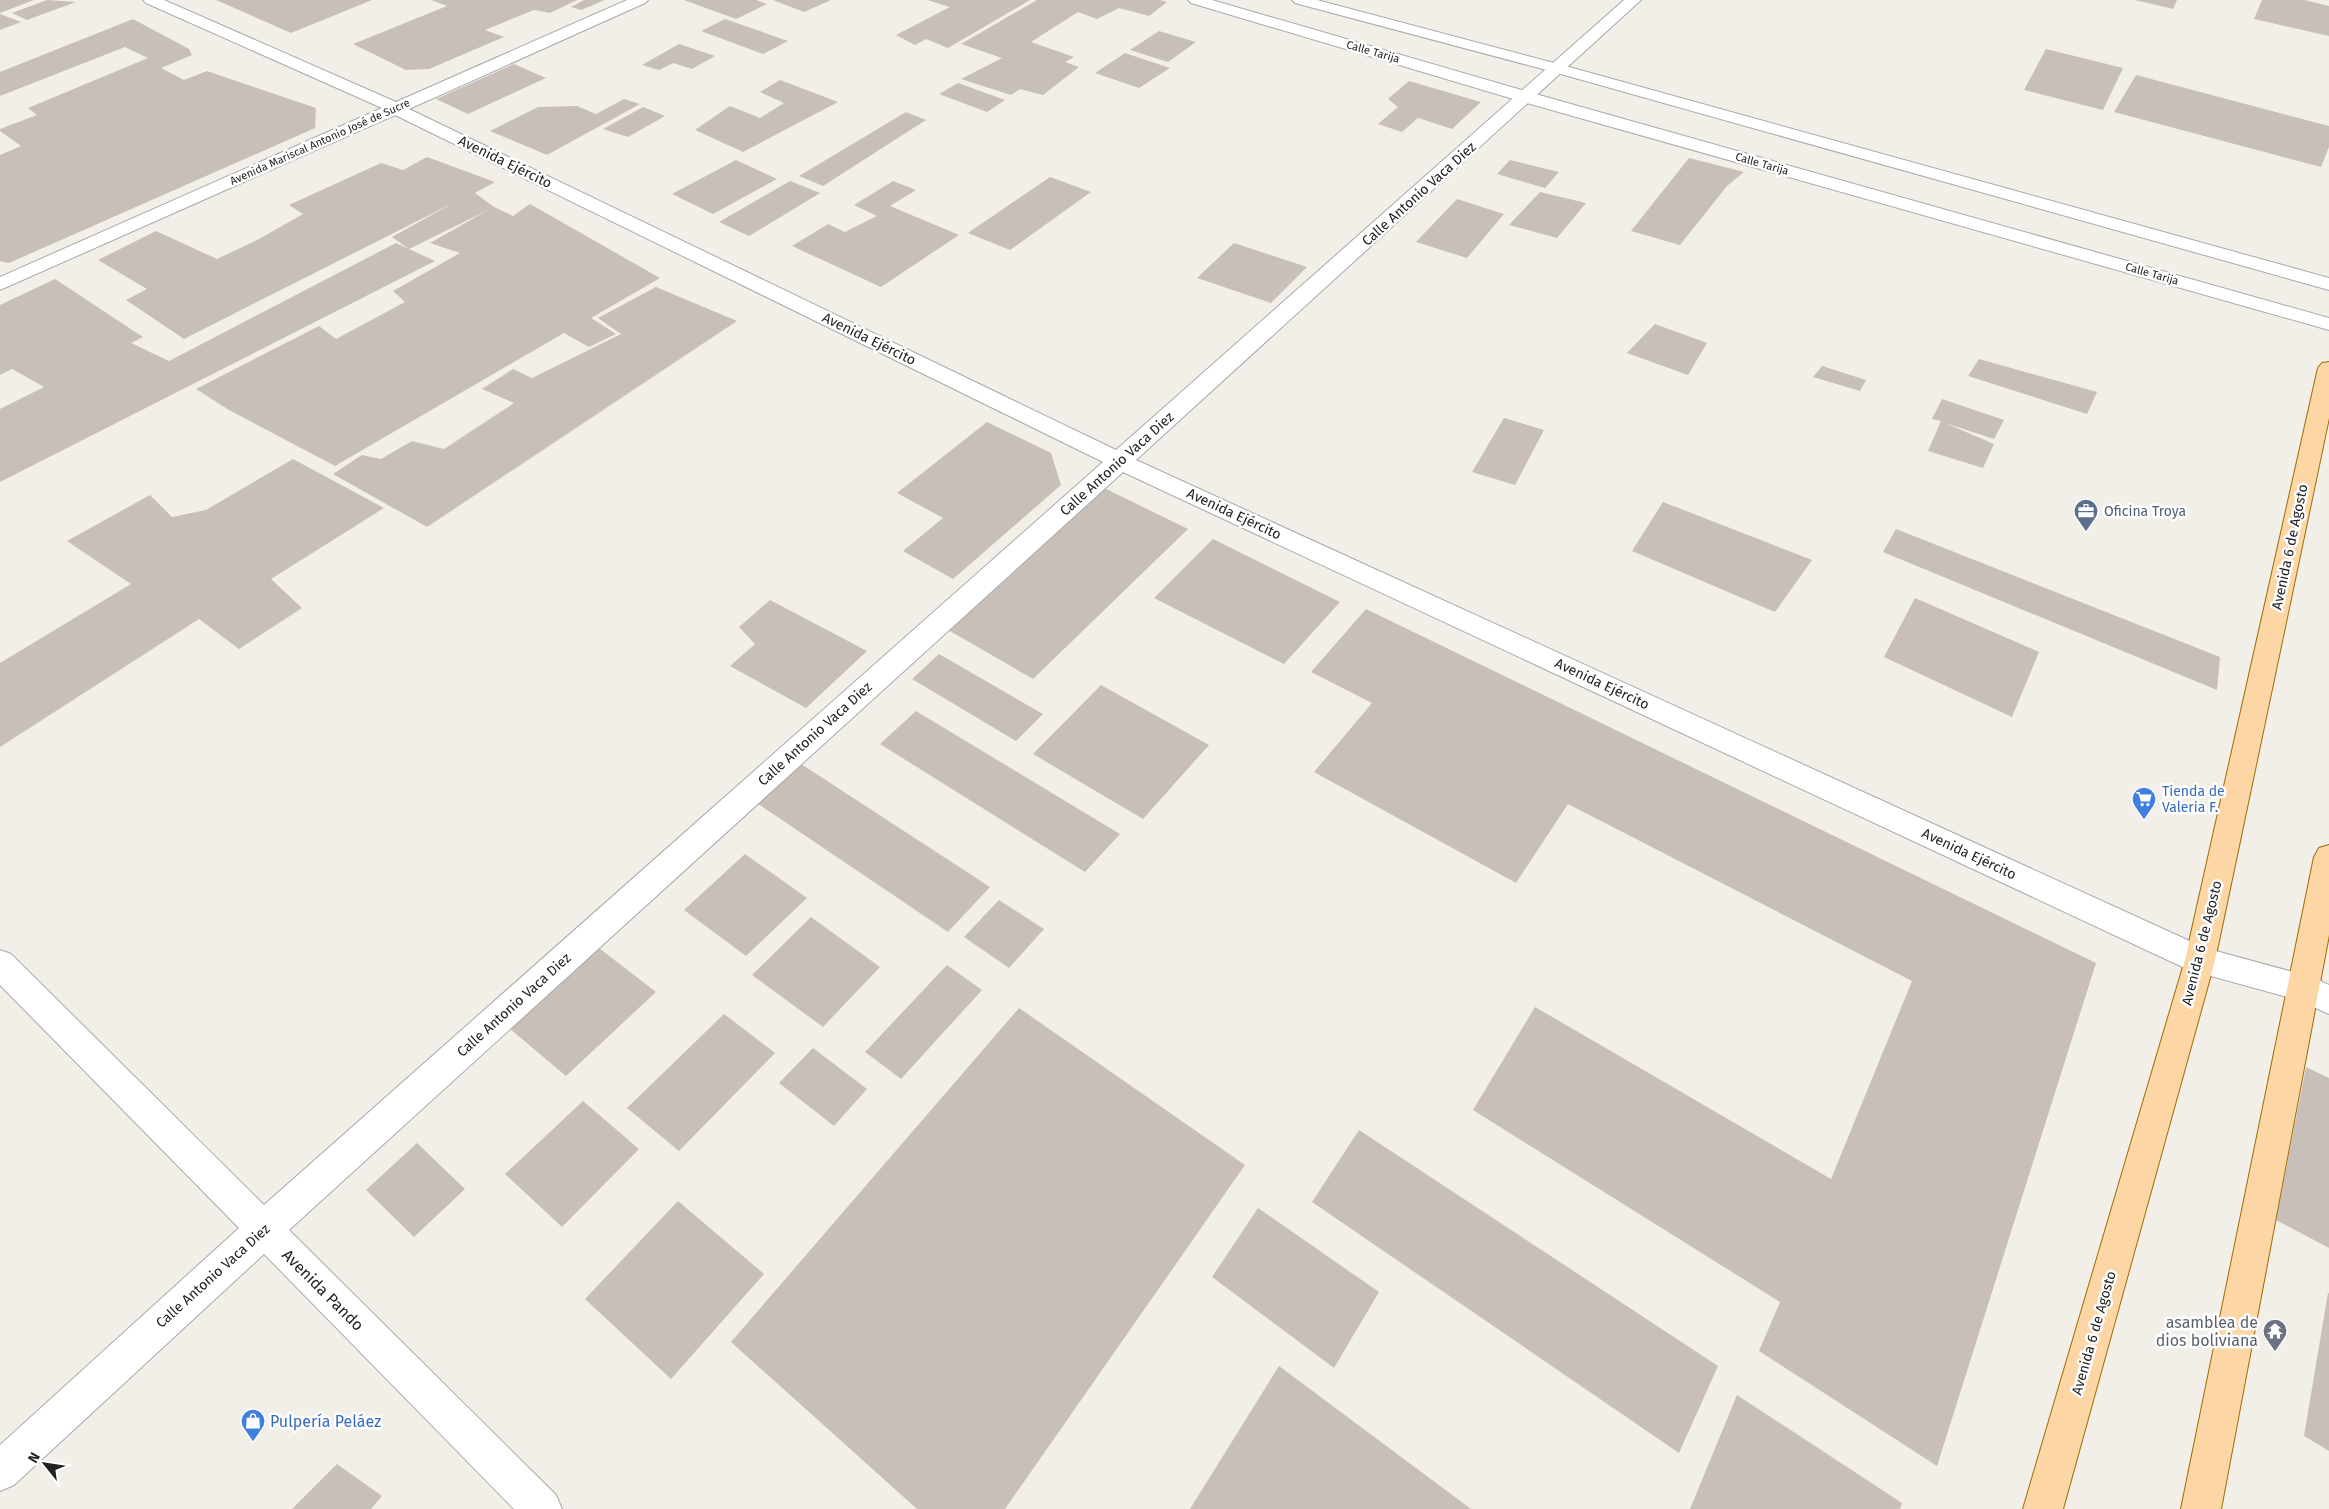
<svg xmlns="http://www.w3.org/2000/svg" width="2329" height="1509" viewBox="0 0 2329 1509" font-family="'Fira Sans',sans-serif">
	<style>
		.building { fill: #c7bfb8 }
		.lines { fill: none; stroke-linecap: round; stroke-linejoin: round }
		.minor-casing { stroke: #a9a9a9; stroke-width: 2 }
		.tertiary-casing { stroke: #a9a9a9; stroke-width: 2 }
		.primary-casing { stroke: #a06b00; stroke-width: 2 }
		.minor { fill: #fff; fill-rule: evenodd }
		.tertiary { fill: #fff; fill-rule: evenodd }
		.primary { fill: #fcd6a4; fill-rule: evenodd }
		.labels { text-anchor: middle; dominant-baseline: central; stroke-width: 5; stroke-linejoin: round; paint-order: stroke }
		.far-street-label { font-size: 11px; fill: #222; stroke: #fff }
		.street-label { font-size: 14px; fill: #222; stroke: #fff }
		.service-label { font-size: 14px; fill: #4e5e75; stroke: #fff; text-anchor: start }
		.shop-label { font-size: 14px; fill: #366cbe; stroke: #fff; text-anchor: start }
		.near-street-label { font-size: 16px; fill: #222; stroke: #fff }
		.near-worship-label { font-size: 16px; fill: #5b616d; stroke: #fff; text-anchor: end }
		.near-shop-label { font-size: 16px; fill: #366cbe; stroke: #fff; text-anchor: start }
	</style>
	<rect width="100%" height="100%" fill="#f2efe9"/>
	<path class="building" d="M0,0H34L0,13Z
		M47,0L76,2L27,20L12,13Z
		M216,0H372L291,33Z
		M431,0H577L550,13L534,10L485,30L504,37L429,69L406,70L353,44L447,6Z
		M584,0H605L581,10L571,7Z
		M684,0H756L767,4L736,19Z
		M773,0H831L804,12Z
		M927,0H1030L948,48L926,39L915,45L896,35L950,7Z
		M1037,0H1160L1167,2L1149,16L1119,8L1097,19L1078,12L1031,42L1074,57L1065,62L1079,67L1043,95L1020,89L1011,95L961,79L1002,58L961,44Z
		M2135,0H2177L2173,9Z
		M2262,0H2304L2329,6V36L2254,19Z
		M0,14L21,22L0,30Z
		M133,19L189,49L192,55L161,68L184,80L207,71L316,108L315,128L9,263L0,261V155L21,146L0,131V129L37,115L28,108L148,58L125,47L0,96V72Z
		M725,19L788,41L763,54L701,31Z
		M1159,31L1196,42L1168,62L1130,50Z
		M679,44L715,56L692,69L673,63L659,70L642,65Z
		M2046,49L2123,68L2103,110L2024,90Z
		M1125,53L1170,68L1139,88L1095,73Z
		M514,64L546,78L468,114L436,99Z
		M2136,75L2329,126V147L2321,167L2114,112Z
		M780,80L838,102L743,152L695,130L730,106L760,118L784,103L760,92Z
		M1409,81L1481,102L1452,129L1418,118L1402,132L1378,124L1398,107L1388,99Z
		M958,83L1005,100L987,112L939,94Z
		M624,99L640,104L547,155L490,131L538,107L577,106L596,114Z
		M643,107L665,116L628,137L603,129Z
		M906,112L926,120L823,186L799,176Z
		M427,157L495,182L475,193L494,207L513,216L530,204L660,278L591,318L616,334L589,347L564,333L335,466L229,410L196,389L319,326L336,339L405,302L393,291L460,253L430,243L488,210L409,249L392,237L455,202L184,339L126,300L147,289L98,260L156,231L217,259L259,239L303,214L289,205L381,163L403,170Z
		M1689,158L1744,172L1727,186L1680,245L1631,231Z
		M736,160L777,179L713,214L672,194Z
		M1510,160L1559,172L1545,188L1497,174Z
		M1050,177L1091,192L1010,250L968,233Z
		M790,181L820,193L749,236L719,222Z
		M893,181L916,190L890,206L959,235L881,287L792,246L828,224L845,232L877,216L854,205Z
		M1540,192L1586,203L1557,238L1509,225Z
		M1457,199L1504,214L1467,258L1416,242Z
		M396,243L435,261L0,482V409L44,387L12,369L0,375V305L55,279L143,337L131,343L169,361Z
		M1234,243L1307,267L1271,303L1197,278Z
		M656,287L737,321L427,527L333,474L362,455L381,459L412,441L444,449L514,403L482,389L513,369L532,378L621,334L598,318Z
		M1655,324L1707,343L1688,375L1627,353Z
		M1979,359L2097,392L2087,414L1968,376Z
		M1822,366L1866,380L1860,391L1813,377Z
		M1942,399L2004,420L1994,439L1945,423L1994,444L1983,468L1928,451L1941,421L1932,419Z
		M1504,418L1544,430L1515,485L1472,472Z
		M987,422L1051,453L1061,485L953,579L903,551L943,518L897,493Z
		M293,459L384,508L271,579L302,608L239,649L199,619L0,747V663L131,584L67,541L150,495L172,517L206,510Z
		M1102,487L1188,529L1033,679L943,627Z
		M1663,502L1812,560L1775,612L1632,551Z
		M1896,529L2220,657L2217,690L1883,552Z
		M1213,539L1340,602L1284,664L1154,598Z
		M1915,598L2039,652L2012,717L1884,657Z
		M770,600L867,651L806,708L730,666L755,644L739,627Z
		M1366,609L2096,963L1937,1466L1759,1351L1780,1302L1473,1110L1535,1007L1831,1179L1912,981L1568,804L1516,883L1314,772L1372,703L1311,672Z
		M939,654L1043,714L1016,741L912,679Z
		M1101,685L1209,745L1143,819L1033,754Z
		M916,711L1120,834L1085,872L880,744Z
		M798,762L990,887L948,932L754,801Z
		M745,854L807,898L746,956L684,910Z
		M999,900L1044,929L1009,968L964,937Z
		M811,917L880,967L823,1027L752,975Z
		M599,948L656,992L566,1076L509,1028Z
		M947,965L982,990L901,1079L865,1052Z
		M1019,1008L1245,1165L1005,1509H917L731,1342Z
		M724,1014L775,1053L679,1151L627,1108Z
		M813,1048L867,1089L834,1126L779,1083Z
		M2306,1067L2329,1078V1248L2276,1220Z
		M583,1101L639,1149L562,1227L505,1174Z
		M1359,1130L1718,1366L1679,1453L1312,1202Z
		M417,1143L465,1189L414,1237L366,1190Z
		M678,1201L764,1274L671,1379L585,1299Z
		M1258,1208L1379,1292L1334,1368L1212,1277Z
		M2328,1293H2329V1451L2304,1436Z
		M1279,1366L1471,1509H1190Z
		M1737,1395L1902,1503L1900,1509H1690Z
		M337,1464L382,1496L371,1509H292Z"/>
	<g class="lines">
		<defs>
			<path id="minor" d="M143,0H164L396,102L627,0H648L645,3L409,109L1116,450L1624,0H1641L1136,460L2205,948L2315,978L2329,985V1014L2298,1000L2189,970L1123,472L289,1230L556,1495L562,1509H514L264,1254L14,1485L0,1491V1445L239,1228L0,985V950L11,954L264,1205L1103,462L395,115L0,290V277L382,108L146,3Z"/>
			<path id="tertiary" d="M1188,0H1212L1532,93L2329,318V330L1520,101L1191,3Z
				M1292,0H1317L1562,65L2329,278V290L1550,71L1295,3Z"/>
			<path id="primary" d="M2329,362V418L2215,960L2063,1509H2023L2185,960L2318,368L2322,363Z
				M2329,845V935L2221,1509H2181L2314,857L2319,848Z"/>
		</defs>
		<use href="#minor" class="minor-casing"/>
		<use href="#tertiary" class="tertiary-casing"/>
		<use href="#primary" class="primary-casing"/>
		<use href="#minor" class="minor"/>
		<use href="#tertiary" class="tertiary"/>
		<use href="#primary" class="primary"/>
	</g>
	<defs>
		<symbol id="office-pin" viewBox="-11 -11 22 30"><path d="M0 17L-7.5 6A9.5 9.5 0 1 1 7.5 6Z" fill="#5c6f8a" stroke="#fff"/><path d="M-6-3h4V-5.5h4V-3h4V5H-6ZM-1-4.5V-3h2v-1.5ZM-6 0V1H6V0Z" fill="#fff"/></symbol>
		<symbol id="supermarket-pin" viewBox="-11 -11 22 30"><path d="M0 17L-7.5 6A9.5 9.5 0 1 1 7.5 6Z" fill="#3f7fe0" stroke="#fff"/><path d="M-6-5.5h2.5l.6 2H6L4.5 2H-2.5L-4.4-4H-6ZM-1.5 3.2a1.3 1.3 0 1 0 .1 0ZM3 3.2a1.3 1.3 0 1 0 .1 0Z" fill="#fff"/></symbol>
		<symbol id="temple-pin" viewBox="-11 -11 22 30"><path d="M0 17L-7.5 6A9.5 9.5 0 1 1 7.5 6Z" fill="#6b7280" stroke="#fff"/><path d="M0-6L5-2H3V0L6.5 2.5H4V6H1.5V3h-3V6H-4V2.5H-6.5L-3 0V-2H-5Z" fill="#fff"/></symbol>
		<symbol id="shop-pin" viewBox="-11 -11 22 30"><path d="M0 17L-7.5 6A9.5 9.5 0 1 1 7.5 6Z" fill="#3f7fe0" stroke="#fff"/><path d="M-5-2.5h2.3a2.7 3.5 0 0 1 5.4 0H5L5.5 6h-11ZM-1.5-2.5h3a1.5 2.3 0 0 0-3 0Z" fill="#fff"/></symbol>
	</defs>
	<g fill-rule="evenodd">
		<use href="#office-pin" x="2072" y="497" width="28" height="38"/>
		<use href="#supermarket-pin" x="2130" y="785" width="28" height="38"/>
		<use href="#temple-pin" x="2261" y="1317" width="28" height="38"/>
		<use href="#shop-pin" x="239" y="1407" width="28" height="38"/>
	</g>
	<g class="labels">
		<g class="far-street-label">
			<text transform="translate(1373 52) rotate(16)">Calle Tarija</text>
			<text transform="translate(320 142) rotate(-24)">Avenida Mariscal Antonio José de Sucre</text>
			<text transform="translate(1762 164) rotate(16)">Calle Tarija</text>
			<text transform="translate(2152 274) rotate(16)">Calle Tarija</text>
		</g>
		<g class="street-label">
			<text transform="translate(505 162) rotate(26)">Avenida Ejército</text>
			<text transform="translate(1419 194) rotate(-42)">Calle Antonio Vaca Diez</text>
			<text transform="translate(869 339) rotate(26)">Avenida Ejército</text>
			<text transform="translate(1117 464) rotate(-42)">Calle Antonio Vaca Diez</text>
			<text transform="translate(1234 514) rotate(25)">Avenida Ejército</text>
			<text transform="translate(2290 547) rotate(-78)">Avenida 6 de Agosto</text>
			<text transform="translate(1602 684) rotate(25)">Avenida Ejército</text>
			<text transform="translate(815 734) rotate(-42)">Calle Antonio Vaca Diez</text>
			<text transform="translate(1969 854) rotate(25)">Avenida Ejército</text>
			<text transform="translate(2202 943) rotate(-76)">Avenida 6 de Agosto</text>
			<text transform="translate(514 1005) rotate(-42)">Calle Antonio Vaca Diez</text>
			<text transform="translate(213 1276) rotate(-42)">Calle Antonio Vaca Diez</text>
			<text transform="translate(2094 1333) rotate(-74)">Avenida 6 de Agosto</text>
		</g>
		<g class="service-label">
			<text x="2104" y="511">Oficina Troya</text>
		</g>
		<g class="shop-label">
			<text x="2162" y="791">Tienda de<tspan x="2162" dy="16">Valeria F.</tspan></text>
		</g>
		<g class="near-street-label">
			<text transform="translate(323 1290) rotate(45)">Avenida Pando</text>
		</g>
		<g class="near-worship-label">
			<text x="2258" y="1322">asamblea de<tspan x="2258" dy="18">dios boliviana</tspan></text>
		</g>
		<g class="near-shop-label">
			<text x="270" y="1421">Pulpería Peláez</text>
		</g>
	</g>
	<g transform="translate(45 1464) rotate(300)" stroke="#ffffff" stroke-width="4" paint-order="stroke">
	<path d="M0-4L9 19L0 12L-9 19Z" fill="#222222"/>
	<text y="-8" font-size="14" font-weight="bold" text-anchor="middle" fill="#222222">N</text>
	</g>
</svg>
